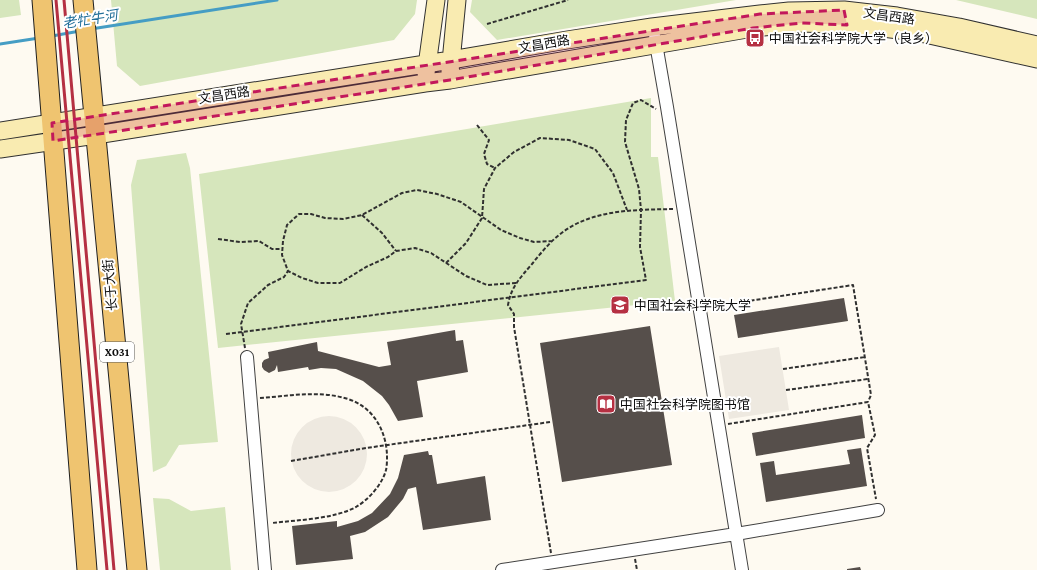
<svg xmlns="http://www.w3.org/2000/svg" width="1037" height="570" viewBox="0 0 1037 570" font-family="'Crimson Pro','Noto Sans SC',serif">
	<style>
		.green { fill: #d6e6bc }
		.plaza { fill: #eee9e0 }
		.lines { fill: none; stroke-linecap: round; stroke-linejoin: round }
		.stream { stroke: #459dc4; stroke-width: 3 }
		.building { fill: #564f4b }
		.street-casing { stroke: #414141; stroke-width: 14 }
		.secondary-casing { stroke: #303030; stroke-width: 19 }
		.primary-casing { stroke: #1f1f1f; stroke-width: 21 }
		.path { stroke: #303030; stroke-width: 2; stroke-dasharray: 4 2; stroke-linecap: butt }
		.street { stroke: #fff; stroke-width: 12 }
		.secondary { stroke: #f9ebb1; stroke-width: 17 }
		.primary { stroke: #efc470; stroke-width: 19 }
		.rail { stroke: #b53042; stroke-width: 3 }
		.marked { fill: #c2185b; fill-opacity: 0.2; stroke: #c2185b; stroke-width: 3; stroke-dasharray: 8 5; stroke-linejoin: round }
		.labels { text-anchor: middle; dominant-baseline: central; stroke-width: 4; stroke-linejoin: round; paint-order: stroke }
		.shield { fill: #fff; stroke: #565656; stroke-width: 1 }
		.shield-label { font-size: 12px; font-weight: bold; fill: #0e0e0e }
		.street-label { font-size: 13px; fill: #0e0e0e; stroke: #fff }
		.poi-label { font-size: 13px; fill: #0e0e0e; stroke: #fff; text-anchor: start }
		.water-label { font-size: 14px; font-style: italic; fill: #206e98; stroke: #fff }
	</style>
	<rect width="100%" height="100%" fill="#fefaf1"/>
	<path class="green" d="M0,0H19L21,15L0,18Z
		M111,0H417L415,14L394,40L140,86L117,66Z
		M472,0H736L497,40L470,12Z
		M956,0H1037V19Z
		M651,98V157H658L675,301L218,348L199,174Z
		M186,153L190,168L218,442L179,445L166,466L153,472L131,185L137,160Z
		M153,498L169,499L191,511L225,507L231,570H160Z"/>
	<path class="plaza" d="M779,347L789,410L729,419L719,356Z
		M291 454a38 38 0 1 1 76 0a38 38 0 1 1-76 0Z"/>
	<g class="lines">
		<path class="stream" d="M91,29L277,0
			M52,36L80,31
			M0,44L39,38"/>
	</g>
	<path class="building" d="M844,298L848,321L738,338L734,315Z
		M650,326L672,465L562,482L540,343Z
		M455,330L456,341L463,340L468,372L417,381L423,417L398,421L389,405L382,396L363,381L336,369L321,368L309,370L308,367L278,372L277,365L275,370L269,373L264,370L262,367V363L264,360L269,358L268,352L317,342L318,351L379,367L391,365L387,342Z
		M862,415L865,438L756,456L752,433Z
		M861,448L867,486L766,502L760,463L774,461L776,475L850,464L847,450Z
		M428,451L429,455H432L437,484L485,476L491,520L423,530L416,487L408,489L403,499L388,517L365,532L350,536L353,559L296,565L292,526L337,521V527L358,521L372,513L390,494L398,478L404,455Z
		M860,567L861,570H847V569Z"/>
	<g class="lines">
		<defs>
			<path id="street" d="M655,38L667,107L742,570
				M247,357L265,570
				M502,570L736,534L878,510"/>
			<path id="secondary" d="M450,72L457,0
				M426,73L436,0
				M0,131L451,60L567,40L652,27L760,14L789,11L844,10L897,16L959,27L1037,45
				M0,149L96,135L425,83L450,80L753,28L802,23L857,25L916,32L1037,59"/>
			<path id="primary" d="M42,0L87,570
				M83,0L137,570"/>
		</defs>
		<use href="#street" class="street-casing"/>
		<use href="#secondary" class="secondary-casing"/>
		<use href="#primary" class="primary-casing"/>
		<path class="path" d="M487,24L568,0
			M477,125L489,140L484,154L487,164L495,168
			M362,215L382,233L396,251
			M218,239L240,242L259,241L272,249H283
			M446,263L466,243L482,218L484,189L495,168L514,152L540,138L569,140L595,149L613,173L627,210
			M516,283L487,285L466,276L431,253L415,248L396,251L388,257L366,267L340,283H318L302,278L288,271L282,255L283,241L287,225L299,214H311L325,218L343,219L362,215L402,193L417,190L437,194L461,202L501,230L520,238L534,242L553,241
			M709,307L853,285L871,395L868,402
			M226,334L646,280L640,247L641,210L639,189L625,142L626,120L633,103L641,100L656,109
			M245,348L241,324L248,303L268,285L284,277L288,271
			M783,369L865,357
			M786,390L868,379
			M260,398C289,396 320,390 348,399C373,407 386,430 387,455C387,460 387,466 386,470C382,485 368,500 356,507C334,519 297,520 272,523
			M728,424L868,402L875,435L867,448L876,499
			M291,461L366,448L550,422
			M551,553L514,327V314L508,305C511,287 520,278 532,264C540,254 549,243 559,235C591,209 634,210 673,209
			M635,559L637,570"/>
		<use href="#street" class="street"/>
		<use href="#secondary" class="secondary"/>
		<use href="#primary" class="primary"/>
		<path class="rail" d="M56,0L107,570
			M64,0L114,570"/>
	</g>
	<path class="marked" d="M844,10L847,25L802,23L753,28L450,80L53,141L52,123L760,14Z"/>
	<defs>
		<symbol id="bus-square" viewBox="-11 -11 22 22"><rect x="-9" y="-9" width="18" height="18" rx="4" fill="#b53042" stroke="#fff"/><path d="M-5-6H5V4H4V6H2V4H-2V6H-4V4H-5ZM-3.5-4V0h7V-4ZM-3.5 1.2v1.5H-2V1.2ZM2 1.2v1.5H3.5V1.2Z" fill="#fff"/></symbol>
		<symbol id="university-square" viewBox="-11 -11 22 22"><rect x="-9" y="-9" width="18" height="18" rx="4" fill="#b53042" stroke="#fff"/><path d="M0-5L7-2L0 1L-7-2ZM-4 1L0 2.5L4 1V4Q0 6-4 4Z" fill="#fff"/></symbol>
		<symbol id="library-square" viewBox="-11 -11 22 22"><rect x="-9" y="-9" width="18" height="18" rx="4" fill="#b53042" stroke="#fff"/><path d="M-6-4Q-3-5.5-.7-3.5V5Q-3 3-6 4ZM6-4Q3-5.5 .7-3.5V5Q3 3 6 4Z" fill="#fff"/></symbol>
	</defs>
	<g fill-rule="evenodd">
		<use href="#bus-square" x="744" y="27" width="22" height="22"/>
		<use href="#university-square" x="609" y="294" width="22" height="22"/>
		<use href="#library-square" x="595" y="393" width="22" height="22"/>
	</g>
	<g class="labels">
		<rect class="shield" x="100" y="342" width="34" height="20" rx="3"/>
		<g class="shield-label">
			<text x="117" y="352">X031</text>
		</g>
		<g class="street-label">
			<text transform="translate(889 16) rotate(8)">文昌西路</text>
			<text transform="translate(544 44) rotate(-10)">文昌西路</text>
			<text transform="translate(224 95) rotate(-9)">文昌西路</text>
			<text transform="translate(110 285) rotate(-95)">长于大街</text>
		</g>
		<g class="poi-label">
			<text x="769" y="38">中国社会科学院大学（良乡）</text>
			<text x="634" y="305">中国社会科学院大学</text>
			<text x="620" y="404">中国社会科学院图书馆</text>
		</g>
		<g class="water-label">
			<text transform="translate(90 19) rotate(-9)">老牤牛河</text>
		</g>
	</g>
</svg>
